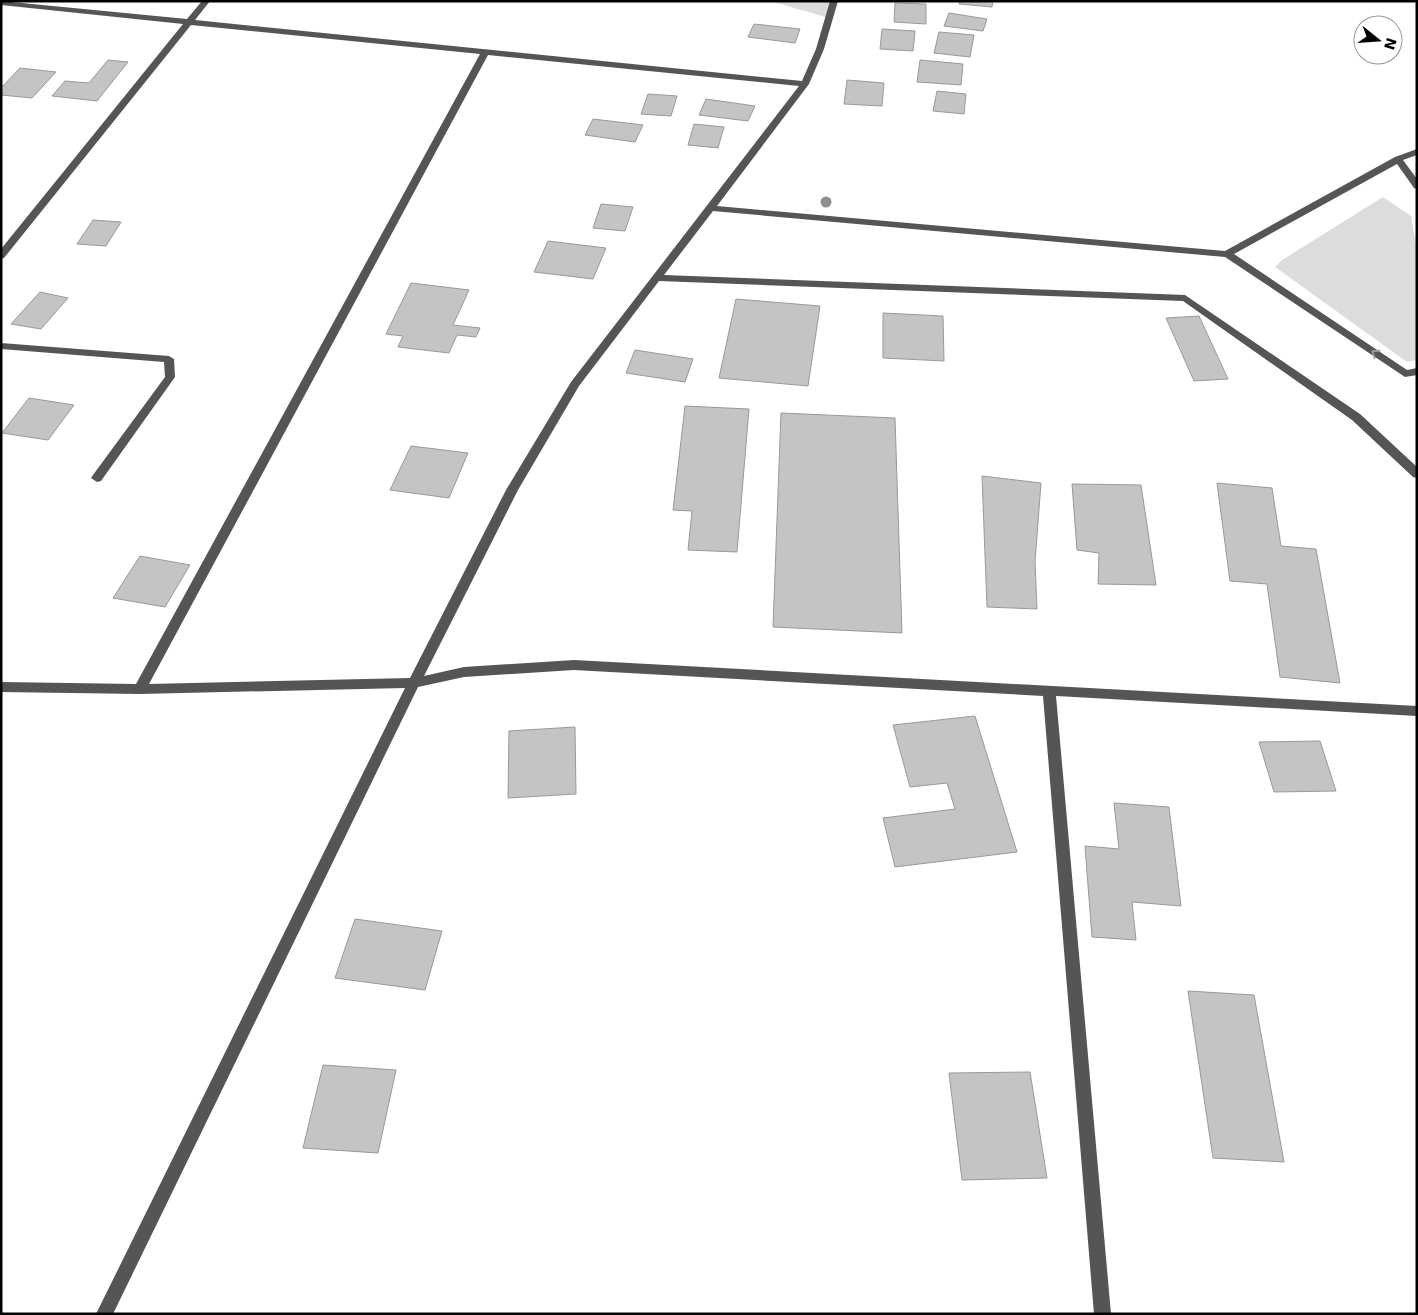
<svg xmlns="http://www.w3.org/2000/svg" width="1418" height="1315" viewBox="0 0 1418 1315" font-family="'DejaVu Sans',sans-serif">
	<style>
		.green { fill: #dcdcdc }
		.building { fill: #c4c4c4; stroke: #999 }
		.lines { fill: none; stroke-linecap: round; stroke-linejoin: round }
		.minor { fill: #555; fill-rule: evenodd }
		.tree { fill: #8f8f8f }
		.oneway { stroke: #999 }
	</style>
	<rect width="100%" height="100%" fill="#fff"/>
	<path class="green" d="M770,1H834L829,18Z
		M1383,197L1411,216L1417,250V360L1407,362L1275,267L1282,260Z"/>
	<path class="building" d="M960,1H993L992,7L959,4Z
		M895,3L926,4V24L894,22Z
		M949,13L987,19L983,31L944,26Z
		M754,24L800,29L795,43L748,37Z
		M882,29L915,31L913,51L880,49Z
		M939,32L974,35L970,57L934,53Z
		M108,60L128,62L97,101L52,96L65,81L89,83Z
		M920,60L963,64L961,85L917,82Z
		M20,68L56,72L32,98L1,95V88Z
		M847,80L884,83L882,106L844,104Z
		M937,91L966,94L964,114L933,111Z
		M648,94L677,96L671,116L641,114Z
		M706,99L755,106L748,121L699,115Z
		M593,119L643,125L635,142L585,135Z
		M694,124L724,127L718,148L688,145Z
		M601,204L633,207L625,231L593,228Z
		M93,220L121,222L106,246L77,244Z
		M548,241L606,248L593,279L534,272Z
		M411,283L469,290L453,325L480,328L476,337L457,335L449,353L398,347L403,336L386,334Z
		M40,292L68,298L41,329L11,324Z
		M736,299L820,306L808,386L719,378Z
		M883,313L943,316L944,361L883,358Z
		M1199,316L1228,379L1194,381L1166,318Z
		M635,350L693,359L685,382L626,373Z
		M29,398L74,405L48,440L2,433Z
		M685,406L749,409L737,552L688,550L692,511L673,510Z
		M781,413L895,418L902,633L773,627Z
		M411,446L468,453L449,498L390,490Z
		M982,476L1041,483L1035,562L1037,609L987,607Z
		M1217,483L1272,488L1281,546L1316,549L1340,683L1280,677L1267,584L1230,581Z
		M1072,484L1141,485L1156,585L1098,584L1099,553L1077,550Z
		M140,556L190,565L165,607L113,598Z
		M975,716L1017,852L895,867L883,818L955,809L947,783L910,787L893,725Z
		M575,727L576,794L508,798L509,731Z
		M1320,741L1336,791L1274,792L1259,742Z
		M1114,803L1169,807L1181,906L1132,902L1136,940L1092,937L1085,846L1119,849Z
		M355,919L442,931L425,990L335,978Z
		M1188,991L1254,995L1284,1162L1213,1158Z
		M323,1065L396,1070L378,1153L303,1148Z
		M1030,1072L1047,1178L962,1180L949,1073Z"/>
	<g class="lines">
		<path class="minor" d="M1,1L187,19L202,1H210L195,20L802,81L816,49L830,1H838L824,49L809,84L717,206L1225,251L1395,157L1417,149V155L1403,160L1417,179V189L1414,188L1397,164L1234,254L1407,370L1417,368V375L1405,377L1225,257L713,211L664,275L1185,295L1360,414L1417,467V478L1413,477L1352,420L1183,301L659,281L579,386L518,490L424,676L464,667L574,660L1417,706V716L1056,696L1111,1314H1094L1043,696L574,670L464,677L418,687L113,1314H96L405,688L140,694L1,692V682L136,684L480,54L191,25L4,258L1,259V249L183,24L1,5ZM488,55L799,86L571,382L506,490L410,678L149,684Z
			M1,343L169,356L174,359L175,377L101,481L97,482L91,478L93,475L165,377L164,362L1,349Z"/>
	</g>
	<circle class="tree" cx="826" cy="202" r="5.5"/>
	<defs><path id="oneway-chevron" d="M-2-3.5L2.5 0L-2 3.5" fill="none" stroke-width="1.6" stroke-linecap="round" stroke-linejoin="round" transform="scale(1.25)"/></defs>
	<use class="oneway" href="#oneway-chevron" transform="translate(1375 353) rotate(-146)"/>
	<rect width="1418" height="1315" fill="none" stroke="#000000" stroke-width="5"/>
	<g transform="translate(1378 40) rotate(107)"><circle r="24" fill="#ffffff" stroke="#999999"/>
	<path d="M0-4L9 19L0 12L-9 19Z" fill="#000000"/>
	<text y="-8" font-size="14" font-weight="bold" text-anchor="middle" fill="#000000">N</text>
	</g>
</svg>
